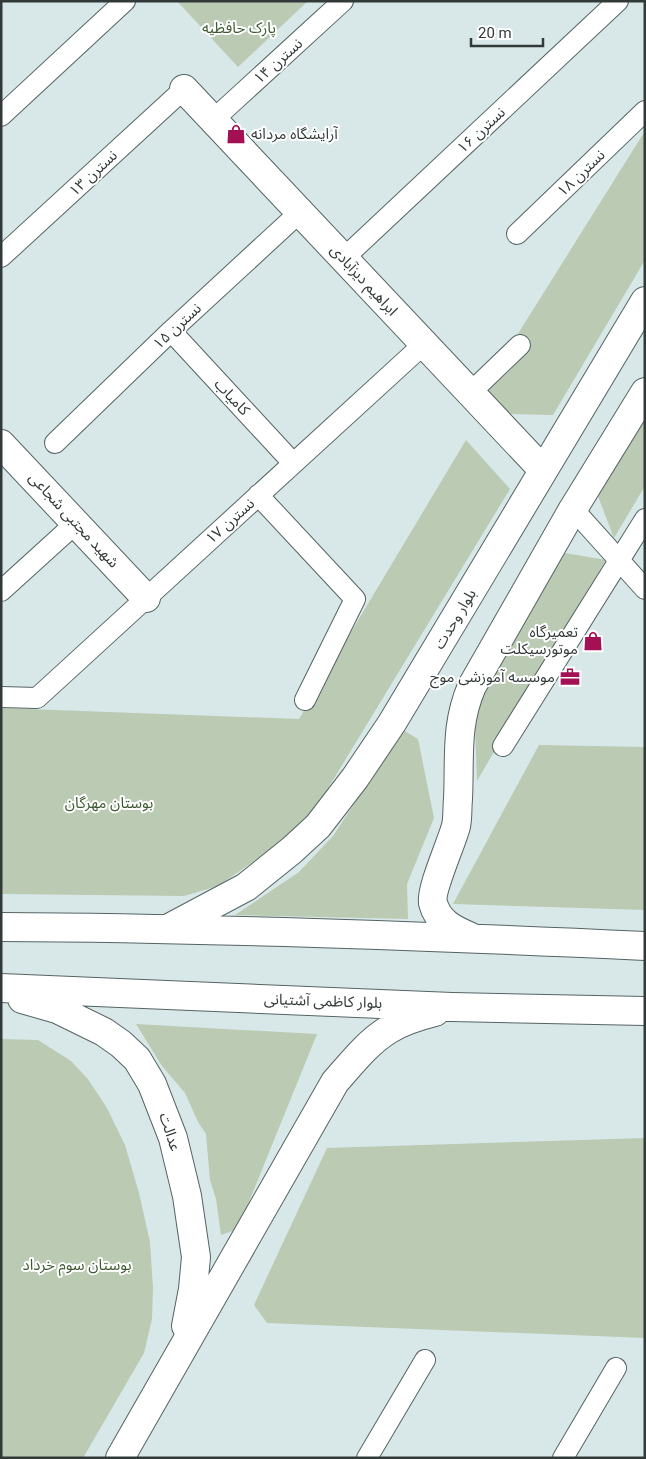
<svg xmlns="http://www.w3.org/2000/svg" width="646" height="1459" viewBox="0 0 646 1459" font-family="Roboto,'Noto Sans Arabic',sans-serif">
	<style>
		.green { fill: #bacab3 }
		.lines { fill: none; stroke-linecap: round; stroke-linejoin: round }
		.street-casing { stroke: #556363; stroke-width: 22 }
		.secondary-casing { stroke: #556363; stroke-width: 30 }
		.street { stroke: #fff; stroke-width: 20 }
		.secondary { stroke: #fff; stroke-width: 28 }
		.labels { text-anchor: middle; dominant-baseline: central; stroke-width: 4; stroke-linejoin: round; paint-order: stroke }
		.park-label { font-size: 15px; fill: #3c582e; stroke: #fff }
		.street-label { font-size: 15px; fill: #323939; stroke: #fff }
		.poi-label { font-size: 15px; fill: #323939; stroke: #fff; text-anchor: end }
	</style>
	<rect width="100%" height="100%" fill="#d8e8e9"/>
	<path class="green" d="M177,1H308L238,67Z
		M645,131V260L553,415L507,414L484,388Z
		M645,409V486L614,538L596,491Z
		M466,440L510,489L316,808L283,841L218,886L184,896L1,894V708L299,719Z
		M565,553L606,560L477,781L475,727L482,692Z
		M403,730L418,739L434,818L407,884L408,919L235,915L299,872L333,836Z
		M539,745L645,747V910L453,904Z
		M136,1024L317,1034L238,1229L221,1235L216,1199L210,1180L206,1134L198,1122L185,1093L162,1066Z
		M1,1039L38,1040L71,1061L88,1079L107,1108L125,1145L139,1193L150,1242L153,1288L152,1319L144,1353L83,1458H1Z
		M645,1138V1338L267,1323L254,1305L327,1148Z"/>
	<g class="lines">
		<defs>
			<path id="street" d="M1,116L125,1
				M213,120L343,1
				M517,234L645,111
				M1,257L184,89
				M343,259L618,1
				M171,331L293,463
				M470,393L520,345
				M55,443L171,331L300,212
				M258,495L355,599L305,700
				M573,509L645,589
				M1,591L76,523
				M1,697L37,698L424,344
				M503,746L645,519
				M367,1458L425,1360
				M563,1458L616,1368"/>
			<path id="secondary" d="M184,89L543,470
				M1,444L146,598
				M1,927C216,928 430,936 645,946
				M169,928L246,887L292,850L318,826L355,778L392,723L645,301
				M471,937C455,930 438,923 433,903C430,890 452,842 456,826C458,817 457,808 458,799C460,758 455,725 472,686L573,509L645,392
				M1,988L452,1007L645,1011
				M22,999L57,1009L104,1032L121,1044L137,1059L152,1084L173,1138L187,1196L196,1257L193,1289L186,1326
				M120,1458L335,1082C351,1064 367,1043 388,1030C402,1021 419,1016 435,1012"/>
		</defs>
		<use href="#street" class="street-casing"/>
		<use href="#secondary" class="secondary-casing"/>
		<use href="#street" class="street"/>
		<use href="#secondary" class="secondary"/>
	</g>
	<defs>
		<symbol id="shop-bare" viewBox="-9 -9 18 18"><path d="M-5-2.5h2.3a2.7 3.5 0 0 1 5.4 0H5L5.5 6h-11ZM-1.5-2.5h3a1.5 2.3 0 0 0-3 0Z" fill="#a31154" stroke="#fff" stroke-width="2.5" paint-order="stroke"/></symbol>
		<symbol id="office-bare" viewBox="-9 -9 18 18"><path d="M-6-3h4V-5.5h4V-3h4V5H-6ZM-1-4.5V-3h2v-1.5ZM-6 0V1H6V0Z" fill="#a31154" stroke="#fff" stroke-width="2.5" paint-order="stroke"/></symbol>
	</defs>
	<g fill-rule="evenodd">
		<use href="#shop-bare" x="222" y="120" width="28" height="28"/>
		<use href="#shop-bare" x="579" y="627" width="28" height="28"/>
		<use href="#office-bare" x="556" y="663" width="28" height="28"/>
	</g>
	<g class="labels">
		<g class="park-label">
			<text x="239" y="28">پارک حافظیه</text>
			<text x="109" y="803">بوستان مهرگان</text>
			<text x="77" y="1265">بوستان سوم خرداد</text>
		</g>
		<g class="street-label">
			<text transform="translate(278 61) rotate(-42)">نسترن ۱۴</text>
			<text transform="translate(481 130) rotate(-43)">نسترن ۱۶</text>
			<text transform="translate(93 173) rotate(-43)">نسترن ۱۳</text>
			<text transform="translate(581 173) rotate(-44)">نسترن ۱۸</text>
			<text transform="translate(364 280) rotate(47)">ابراهیم دیزآبادی</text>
			<text transform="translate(177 326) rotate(-43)">نسترن ۱۵</text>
			<text transform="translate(232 397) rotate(47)">کامیاب</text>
			<text transform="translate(74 520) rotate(47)">شهید مجتبی شجاعی</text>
			<text transform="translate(230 521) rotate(-42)">نسترن ۱۷</text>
			<text transform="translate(455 619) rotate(-59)">بلوار وحدت</text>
			<text transform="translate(323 1001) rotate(2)">بلوار کاظمی آشتیانی</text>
			<text transform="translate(170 1132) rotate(72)">عدالت</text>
		</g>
		<g class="poi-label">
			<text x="251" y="134" text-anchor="start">آرایشگاه مردانه</text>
			<text x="578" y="632">تعمیرگاه<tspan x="578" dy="17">موتورسیکلت</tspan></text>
			<text x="555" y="677">موسسه آموزشی موج</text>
		</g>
	</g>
	<rect width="646" height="1459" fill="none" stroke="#323939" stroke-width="5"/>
	<path d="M471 38v8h72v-8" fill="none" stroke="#323939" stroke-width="2.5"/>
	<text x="478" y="38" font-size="15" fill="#323939" stroke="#ffffff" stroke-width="4" paint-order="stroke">20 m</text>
</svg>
